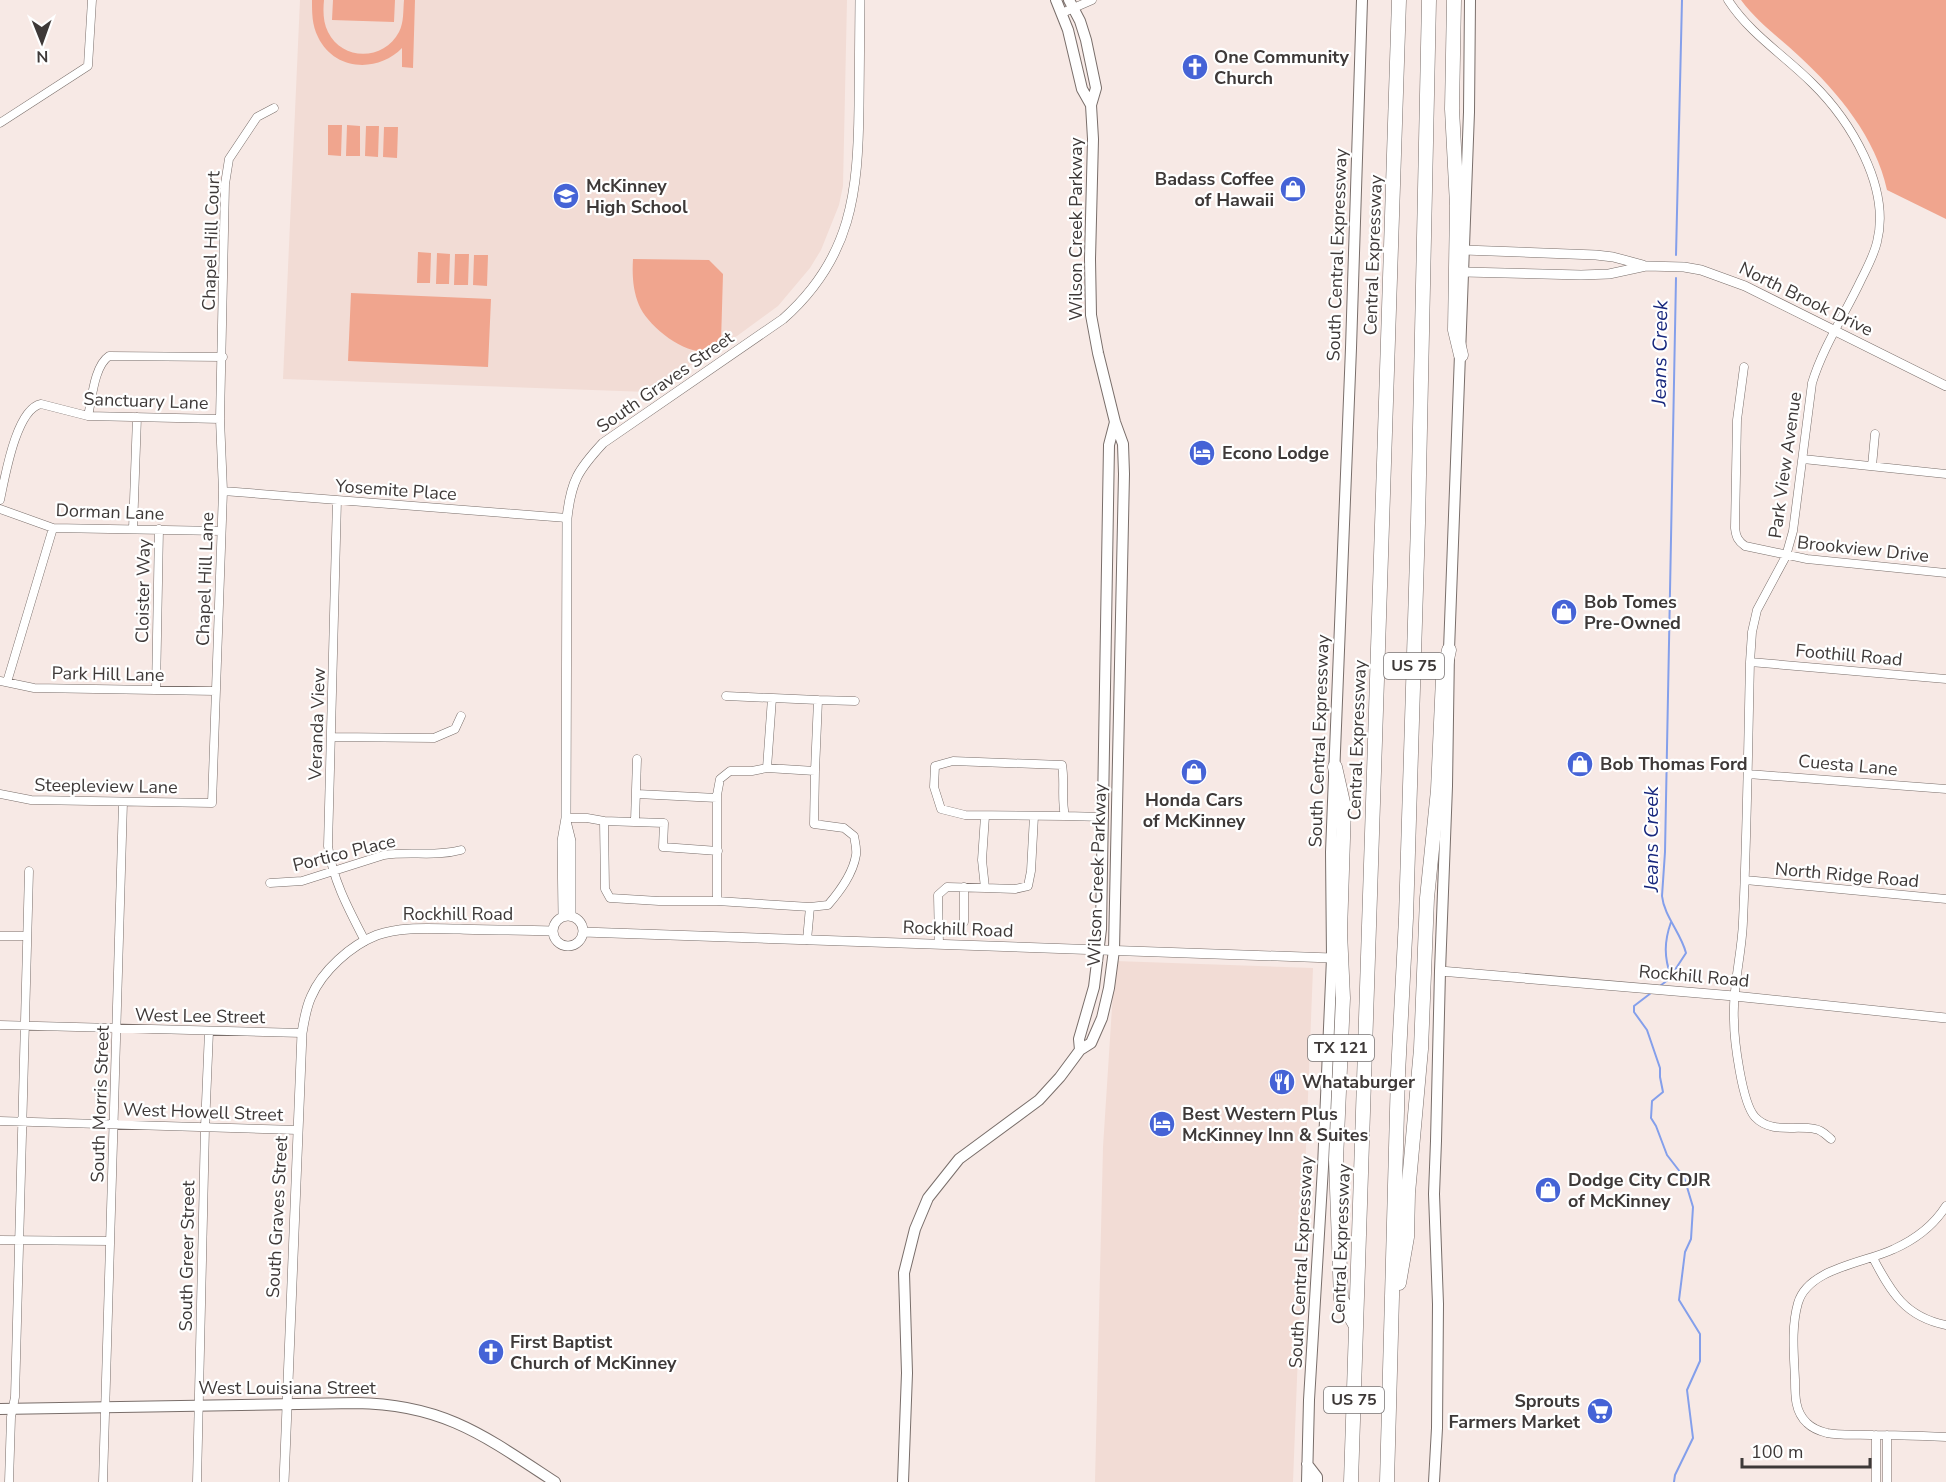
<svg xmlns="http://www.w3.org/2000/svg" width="1946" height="1482" viewBox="0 0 1946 1482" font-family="'Nunito Sans',sans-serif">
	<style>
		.built { fill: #f2dcd5 }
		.green { fill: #f0a58e }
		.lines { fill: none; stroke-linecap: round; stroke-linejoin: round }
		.stream { stroke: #849feb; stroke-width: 2 }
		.minor-casing { stroke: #796e6a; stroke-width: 9 }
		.tertiary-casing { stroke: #796e6a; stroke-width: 10 }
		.secondary-casing { stroke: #796e6a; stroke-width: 12 }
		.motorway-casing { stroke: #796e6a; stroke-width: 15 }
		.minor { stroke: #fff; stroke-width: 8 }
		.tertiary { stroke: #fff; stroke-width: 9 }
		.secondary { stroke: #fff; stroke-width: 10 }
		.motorway { stroke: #fff; stroke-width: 14 }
		.labels { text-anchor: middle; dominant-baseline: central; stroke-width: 4.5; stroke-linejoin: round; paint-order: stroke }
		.shield { fill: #fff; stroke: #787474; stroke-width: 1.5 }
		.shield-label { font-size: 16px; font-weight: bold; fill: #3e3938 }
		.poi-label { font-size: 18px; font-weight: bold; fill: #3e3938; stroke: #fff; text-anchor: start }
		.street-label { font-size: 18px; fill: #3e3938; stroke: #fff }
		.water-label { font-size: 20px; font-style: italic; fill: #17277d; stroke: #fff }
	</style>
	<rect width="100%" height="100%" fill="#f7e9e5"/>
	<path class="built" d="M300,0H847L843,186L839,205L821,250L810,268L778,306L737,336L648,392L283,379Z
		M1115,961L1313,968L1293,1482H1095L1103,1147Z"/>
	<path class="green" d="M312,0H324C323,11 323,22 328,32C342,61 384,61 399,32C404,22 403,11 404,0H415L413,68L402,67V48C378,73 334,71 318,37C312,25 312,13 312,0Z
		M333,0H395L394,22L332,20Z
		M1741,0H1946V219L1887,190C1876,138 1838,92 1800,57C1780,38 1758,23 1741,0Z
		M328,125H342L341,156L328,155Z
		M347,125L360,126V156H346Z
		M366,126H379L378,157L365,156Z
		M384,127H398L397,158L383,157Z
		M418,252L431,253L430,283H417Z
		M437,253L450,254L449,284H436Z
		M455,254H469L468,285H454Z
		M474,255H488L487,286L473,285Z
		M633,259L709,260L723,274L721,342C718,344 713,348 710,350C686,358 647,325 639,305C633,291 632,275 633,259Z
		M351,293L491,299L488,367L348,361Z"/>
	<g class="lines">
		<path class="stream" d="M1676,255L1682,0
			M1671,977C1664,957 1664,942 1671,922
			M1660,986L1669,979L1686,953C1681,933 1664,916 1662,896L1665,852L1676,278
			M1651,993L1634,1006V1012L1647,1030L1660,1068V1077L1663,1092L1652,1101L1651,1118L1656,1126L1667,1155L1684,1177L1693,1207L1691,1239L1685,1252L1679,1300L1700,1334V1361L1687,1390L1693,1438L1675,1475L1674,1482"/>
		<defs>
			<path id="minor" d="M1728,0C1750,34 1784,55 1812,83C1850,120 1891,187 1877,242C1874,255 1867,268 1861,280C1845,314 1823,347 1812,383L1793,531L1786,556L1757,610L1752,632L1750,662C1748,749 1747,835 1743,921C1742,955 1732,987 1734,1020C1734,1040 1742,1103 1755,1117C1771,1134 1795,1125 1815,1129C1822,1130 1826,1135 1831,1139
				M1062,13L1092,0
				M0,123L88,66L92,0
				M1744,367L1737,420L1735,528C1736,537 1738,541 1745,546L1807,559L1946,573
				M88,416C92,399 94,366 109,356L223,357
				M1803,459L1946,474
				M1872,466L1875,434
				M223,491L567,518
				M0,500C5,477 16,409 41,404L88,416L220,419
				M337,500L328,846C333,881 349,910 365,941
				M0,509L53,528L221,531
				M133,529L137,417
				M1750,662L1946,679
				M0,681L34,688L216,691
				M7,682L53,528
				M156,690L159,529
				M726,696L818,700
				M332,737L434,738L455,729L461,716
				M767,768L772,698
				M815,771L818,700L855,701
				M1748,774L1946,789
				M0,794L31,800L212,803L223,491L220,419L225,184L229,159L257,117L274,108
				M637,794L717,798
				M985,816L982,860L985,888L1015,889L1028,886L1031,871L1034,816
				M1065,816L965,815L941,809L934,787L935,766L953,761L1062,765C1065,782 1061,799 1065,816L1104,817
				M566,818H587L604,821L605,889L610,898L659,901H717
				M604,821L664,823L663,847L718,851
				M635,821L637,759
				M1745,880L1946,899
				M270,883L302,881L384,855C410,851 436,857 461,850
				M964,887V922
				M0,936H27
				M807,940L810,907L828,905C840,891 853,874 856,855C857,849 855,842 854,836L844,828L814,824L815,771L767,768L752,771H730L720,779L717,795V901L810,907
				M939,944L938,895L947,887L985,888
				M0,1025L302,1033
				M0,1121L298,1130
				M1946,1206C1934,1225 1914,1240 1894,1249C1865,1263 1808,1268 1798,1303C1791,1327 1794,1355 1795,1380C1795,1396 1795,1412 1807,1423C1812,1428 1819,1431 1827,1433C1842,1436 1858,1434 1873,1435C1897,1435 1922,1436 1946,1437
				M0,1240L110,1241
				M1873,1258C1891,1292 1905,1317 1946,1325
				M9,1482L11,1417L15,1397L29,871
				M103,1482L123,802
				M197,1482L205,1127L209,1031
				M1876,1482V1435
				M1887,1482V1435"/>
			<path id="tertiary" d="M1464,250L1596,255L1613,257L1643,265
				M1464,272L1581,275L1609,274L1646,266L1684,267L1701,270L1745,286L1946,386
				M566,821L571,841V916
				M553 931a15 15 0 1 1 30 0a15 15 0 1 1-30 0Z
				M563,916L562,841L566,818L567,518C571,481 578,470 603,443L783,319C852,258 858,192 859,106C859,71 860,35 860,0
				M583,932L1332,958
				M1440,971L1734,996L1946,1018
				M284,1482L302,1033C304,1020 306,1008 311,997C322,971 351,945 377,935C403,926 433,929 460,929C490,930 521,930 552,931"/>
			<path id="secondary" d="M1056,0L1068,30L1082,89L1091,105
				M1080,1050L1079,1039L1094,987L1101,929L1109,445L1115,422
				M0,1409L356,1403C443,1404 485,1436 555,1482
				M1307,1464L1317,1477V1482
				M903,1482L907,1373L904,1273L915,1229L928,1198L959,1159L1039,1100L1060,1077L1080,1050L1091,1043L1102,1018L1109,988L1114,950L1124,474L1123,444L1115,422L1098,353L1091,315L1090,259L1093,139L1091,105L1096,88L1086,40L1080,21L1069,0
				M1307,1482L1309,1400L1323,1167L1332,958L1331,852L1351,348L1362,0
				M1434,1482L1437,1428L1438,1304L1434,1194L1436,1141L1440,971L1447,786L1449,650L1469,112L1470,0"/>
			<path id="motorway" d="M1454,0L1452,109L1457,205L1455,330L1461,355
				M1335,767L1344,807L1340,932L1343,998L1336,1160L1341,1299L1356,1326
				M1399,1283L1407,1237L1408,1193L1421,1049L1427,898L1438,790L1443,678L1449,650
				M1351,1482L1399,0
				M1387,1482L1398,1074L1406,918L1418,523L1429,0"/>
		</defs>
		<use href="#minor" class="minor-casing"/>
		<use href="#tertiary" class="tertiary-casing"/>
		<use href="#secondary" class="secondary-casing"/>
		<use href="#motorway" class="motorway-casing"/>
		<use href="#minor" class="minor"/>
		<use href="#tertiary" class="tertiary"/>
		<use href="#secondary" class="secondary"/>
		<use href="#motorway" class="motorway"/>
	</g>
	<defs>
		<symbol id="church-disc" viewBox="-11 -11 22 22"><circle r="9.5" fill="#4563d6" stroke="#fff"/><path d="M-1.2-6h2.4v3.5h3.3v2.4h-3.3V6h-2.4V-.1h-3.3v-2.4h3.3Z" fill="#fff"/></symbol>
		<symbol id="shop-disc" viewBox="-11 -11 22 22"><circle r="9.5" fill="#4563d6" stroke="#fff"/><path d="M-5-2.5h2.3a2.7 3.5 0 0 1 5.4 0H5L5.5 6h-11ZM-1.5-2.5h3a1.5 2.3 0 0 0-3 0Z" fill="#fff"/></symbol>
		<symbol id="school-disc" viewBox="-11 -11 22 22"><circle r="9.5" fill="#4563d6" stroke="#fff"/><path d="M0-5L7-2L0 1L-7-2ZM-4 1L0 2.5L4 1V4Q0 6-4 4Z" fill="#fff"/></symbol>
		<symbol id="hotel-disc" viewBox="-11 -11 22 22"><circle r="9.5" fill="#4563d6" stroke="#fff"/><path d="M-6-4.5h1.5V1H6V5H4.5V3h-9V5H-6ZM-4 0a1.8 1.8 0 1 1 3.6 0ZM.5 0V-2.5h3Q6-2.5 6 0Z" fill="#fff"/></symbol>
		<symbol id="restaurant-disc" viewBox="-11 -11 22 22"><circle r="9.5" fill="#4563d6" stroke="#fff"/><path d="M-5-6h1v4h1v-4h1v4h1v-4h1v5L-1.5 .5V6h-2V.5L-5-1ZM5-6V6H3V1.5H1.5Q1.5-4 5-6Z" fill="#fff"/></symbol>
		<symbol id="supermarket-disc" viewBox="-11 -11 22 22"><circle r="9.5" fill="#4563d6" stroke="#fff"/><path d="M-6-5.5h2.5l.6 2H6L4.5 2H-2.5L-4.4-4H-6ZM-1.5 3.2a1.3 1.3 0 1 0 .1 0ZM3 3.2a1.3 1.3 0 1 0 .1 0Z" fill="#fff"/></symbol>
	</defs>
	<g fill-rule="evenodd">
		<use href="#church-disc" x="1180" y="52" width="30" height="30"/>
		<use href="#shop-disc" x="1278" y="174" width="30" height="30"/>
		<use href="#school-disc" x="551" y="181" width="30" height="30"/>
		<use href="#hotel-disc" x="1187" y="438" width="30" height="30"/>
		<use href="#shop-disc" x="1549" y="597" width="30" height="30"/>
		<use href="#shop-disc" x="1565" y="749" width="30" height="30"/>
		<use href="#shop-disc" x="1179" y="757" width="30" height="30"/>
		<use href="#restaurant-disc" x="1267" y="1067" width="30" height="30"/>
		<use href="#hotel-disc" x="1147" y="1109" width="30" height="30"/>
		<use href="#shop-disc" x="1533" y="1175" width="30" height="30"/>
		<use href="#church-disc" x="476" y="1337" width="30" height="30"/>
		<use href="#supermarket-disc" x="1585" y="1396" width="30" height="30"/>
	</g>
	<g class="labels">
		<g class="shield">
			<rect x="1384" y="653" width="60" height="26" rx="4.5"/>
			<rect x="1308" y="1035" width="66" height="26" rx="4.5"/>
			<rect x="1324" y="1387" width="60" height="26" rx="4.5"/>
		</g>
		<g class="shield-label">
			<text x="1414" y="666">US 75</text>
			<text x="1341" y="1048">TX 121</text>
			<text x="1354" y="1400">US 75</text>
		</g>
		<g class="poi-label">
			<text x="1214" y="57">One Community<tspan x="1214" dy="21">Church</tspan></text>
			<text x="1274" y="179" text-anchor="end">Badass Coffee<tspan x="1274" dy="21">of Hawaii</tspan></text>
			<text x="586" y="186">McKinney<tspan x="586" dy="21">High School</tspan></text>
			<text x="1222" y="453">Econo Lodge</text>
			<text x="1584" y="602">Bob Tomes<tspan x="1584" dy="21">Pre-Owned</tspan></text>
			<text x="1600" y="764">Bob Thomas Ford</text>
			<text x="1194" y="800" text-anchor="middle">Honda Cars<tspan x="1194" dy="21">of McKinney</tspan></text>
			<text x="1302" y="1082">Whataburger</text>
			<text x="1182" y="1114">Best Western Plus<tspan x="1182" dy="21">McKinney Inn &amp; Suites</tspan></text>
			<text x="1568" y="1180">Dodge City CDJR<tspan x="1568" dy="21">of McKinney</tspan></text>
			<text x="510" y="1342">First Baptist<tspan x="510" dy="21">Church of McKinney</tspan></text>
			<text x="1580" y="1401" text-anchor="end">Sprouts<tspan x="1580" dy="21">Farmers Market</tspan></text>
		</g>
		<g class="street-label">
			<text transform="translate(1076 229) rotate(-90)">Wilson Creek Parkway</text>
			<text transform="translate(211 241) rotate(-88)">Chapel Hill Court</text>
			<text transform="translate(1337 255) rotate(-88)">South Central Expressway</text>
			<text transform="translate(1373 255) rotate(-88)">Central Expressway</text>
			<text transform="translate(1806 299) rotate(26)">North Brook Drive</text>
			<text transform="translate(665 382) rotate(-35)">South Graves Street</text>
			<text transform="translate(146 401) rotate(2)">Sanctuary Lane</text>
			<text transform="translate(1785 465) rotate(-82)">Park View Avenue</text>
			<text transform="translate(396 490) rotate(4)">Yosemite Place</text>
			<text transform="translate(110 512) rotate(2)">Dorman Lane</text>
			<text transform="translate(1863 549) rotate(6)">Brookview Drive</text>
			<text transform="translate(205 579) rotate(-88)">Chapel Hill Lane</text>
			<text transform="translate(143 591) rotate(-89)">Cloister Way</text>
			<text transform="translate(1849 655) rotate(5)">Foothill Road</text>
			<text transform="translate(108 674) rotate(1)">Park Hill Lane</text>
			<text transform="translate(317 724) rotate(-88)">Veranda View</text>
			<text transform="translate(1357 740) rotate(-88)">Central Expressway</text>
			<text transform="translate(1319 741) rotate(-88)">South Central Expressway</text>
			<text transform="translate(1848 765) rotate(5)">Cuesta Lane</text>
			<text transform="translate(106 786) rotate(1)">Steepleview Lane</text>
			<text transform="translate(344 853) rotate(-14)">Portico Place</text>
			<text transform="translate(1097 875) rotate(-88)">Wilson Creek Parkway</text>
			<text transform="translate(1847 875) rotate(5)">North Ridge Road</text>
			<text x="458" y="914">Rockhill Road</text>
			<text transform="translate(958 929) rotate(2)">Rockhill Road</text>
			<text transform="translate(1694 976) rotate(5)">Rockhill Road</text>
			<text transform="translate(200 1016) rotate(1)">West Lee Street</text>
			<text transform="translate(100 1104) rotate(-88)">South Morris Street</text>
			<text transform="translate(203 1112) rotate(2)">West Howell Street</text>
			<text transform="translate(277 1217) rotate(-87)">South Graves Street</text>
			<text transform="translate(1341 1244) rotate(-88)">Central Expressway</text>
			<text transform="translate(187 1256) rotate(-89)">South Greer Street</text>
			<text transform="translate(1301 1262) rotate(-87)">South Central Expressway</text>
			<text x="287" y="1388">West Louisiana Street</text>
		</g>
		<g class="water-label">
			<text transform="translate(1660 353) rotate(-89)">Jeans Creek</text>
			<text transform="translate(1651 839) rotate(-90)">Jeans Creek</text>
		</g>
	</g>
	<g transform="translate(42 42) rotate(179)" stroke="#ffffff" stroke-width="4.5" paint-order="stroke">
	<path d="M0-4.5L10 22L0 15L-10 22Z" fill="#3e3938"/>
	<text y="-9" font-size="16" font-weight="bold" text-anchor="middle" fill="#3e3938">N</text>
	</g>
	<path d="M1742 1458v9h128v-9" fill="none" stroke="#3e3938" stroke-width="3"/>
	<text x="1751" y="1458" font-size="18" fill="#3e3938" stroke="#ffffff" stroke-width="4.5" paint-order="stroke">100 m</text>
</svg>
